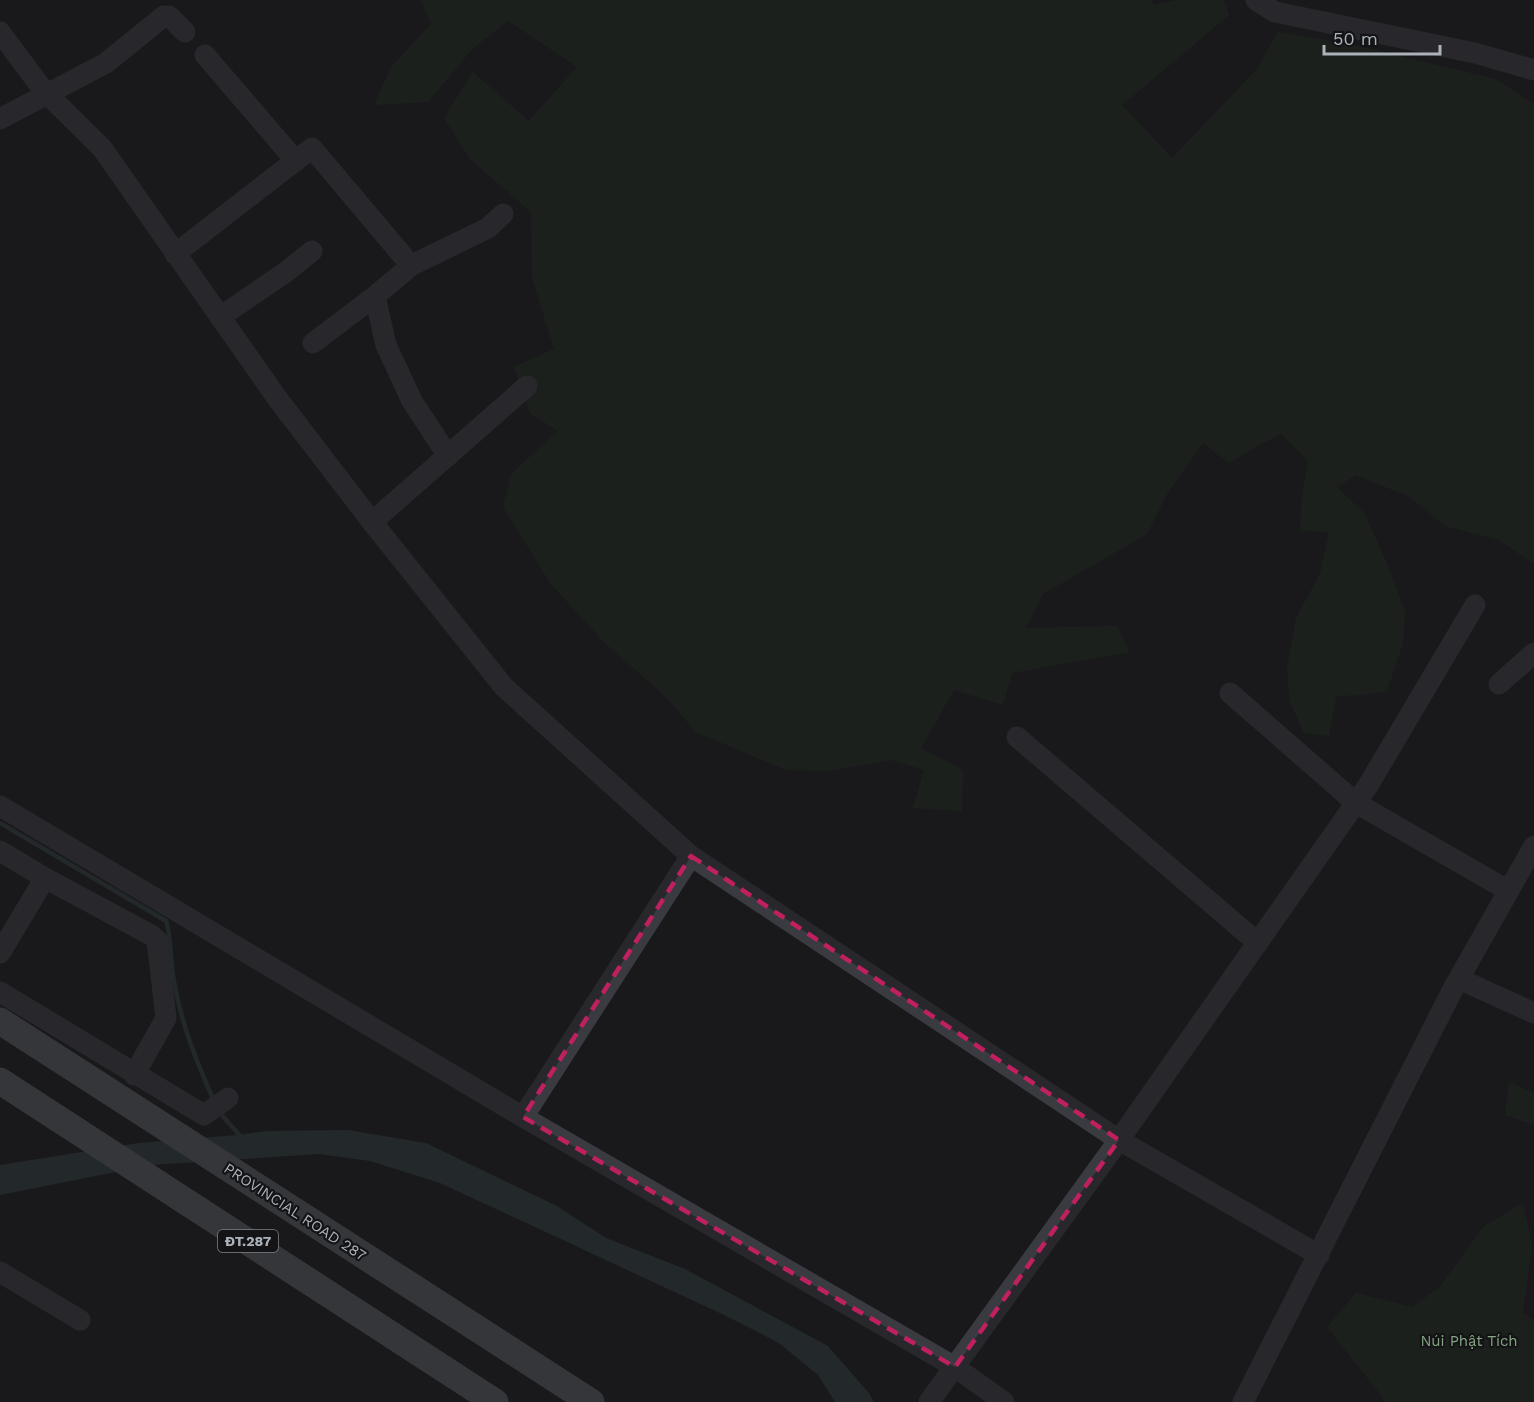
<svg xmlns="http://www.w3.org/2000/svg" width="1534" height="1402" viewBox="0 0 1534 1402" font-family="'Work Sans',sans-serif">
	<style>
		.green { fill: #212921 }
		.water { fill: #2f3a3f }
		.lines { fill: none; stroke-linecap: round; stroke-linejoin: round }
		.stream { stroke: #2f3a3f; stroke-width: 4.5 }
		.minor { stroke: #3a3b40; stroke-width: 21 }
		.major { stroke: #56595f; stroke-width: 27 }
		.marked { fill: none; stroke: #c12060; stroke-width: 4.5; stroke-dasharray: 12 8; stroke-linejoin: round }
		.labels { text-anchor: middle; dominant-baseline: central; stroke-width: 4.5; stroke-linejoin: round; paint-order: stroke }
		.shield { fill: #141416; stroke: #7e8389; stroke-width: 1.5 }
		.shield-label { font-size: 14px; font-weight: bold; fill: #abb2ba }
		.street-label { font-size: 15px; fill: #abb2ba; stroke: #141416 }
		.park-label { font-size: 15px; fill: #85a583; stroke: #141416 }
	</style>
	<rect width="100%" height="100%" fill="#19191b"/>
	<path class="green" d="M421,0H1151L1154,5L1176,0H1224L1229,15L1122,105L1172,158L1257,69L1278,32L1346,43L1495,79L1534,104V564L1499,540L1445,526L1410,497L1356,475L1337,487L1364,513L1389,568L1405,612L1403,643L1387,691L1364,695L1336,696L1329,736L1304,733L1290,702L1287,669L1296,618L1320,574L1329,532L1300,531L1302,498L1308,461L1281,434L1257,446L1229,463L1203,443L1168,492L1147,534L1043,594L1026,628L1117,626L1129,652L1012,673L1003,705L954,690L921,748L963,770L962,811L913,808L924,770L892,760L828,771L786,770L696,732L666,697L604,642L551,584L503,507L511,474L558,431L530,413L514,367L554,349L532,277L531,212L470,159L444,118L473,72L529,121L577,67L508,21L472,49L428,102L374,105L391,67L431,24Z
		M1509,1082L1534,1093V1125L1505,1115Z
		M1523,1203L1532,1244L1523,1312L1534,1321V1402H1384L1381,1395L1327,1327L1356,1293L1412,1307L1439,1288L1484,1226Z"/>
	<path class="water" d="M348,1130L426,1143L557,1206L606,1238L685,1269L828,1346L869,1393L874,1402H835L818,1375L779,1343L724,1315L440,1183L370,1161L319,1154L151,1165L0,1195V1165L138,1143L237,1135L266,1131Z"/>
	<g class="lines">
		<path class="stream" d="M0,823L166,921C170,928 171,968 174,981C181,1023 197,1063 214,1101
			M219,1112L243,1139"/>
		<path class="minor" d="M1256,0L1275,12L1475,53L1534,70
			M0,32L44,91L102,148L277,398L372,522L504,687L691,856L1119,1140L1319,1255
			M205,55L296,161
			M0,119L106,63L164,16H169L185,32
			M175,254L312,148L403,256
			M375,296L386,345L412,401L448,456
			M220,317L286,272L312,251
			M313,343L375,296L412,265L488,228L503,214
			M372,522L527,386
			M1499,684L1534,653
			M1230,693L1356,803L1509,891
			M1017,737L1258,943
			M0,806L523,1117L955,1367L1004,1402
			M0,851L45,878L151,935L157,940L166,1018L134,1075
			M0,953L45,878
			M1459,979L1534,1013
			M0,992L204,1115L228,1098
			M523,1117L691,856
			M0,1272L80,1320
			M929,1402L1119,1140L1369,784L1475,605
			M1243,1402L1453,989L1534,846"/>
		<path class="major" d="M0,1021L591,1402
			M0,1081L495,1402"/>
	</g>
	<path d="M0 0H1534V1402H0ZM691,856L1119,1140L955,1367L523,1117Z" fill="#19191b" fill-opacity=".55" fill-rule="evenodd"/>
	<path class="marked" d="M691,856L1119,1140L955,1367L523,1117Z"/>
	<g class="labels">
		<rect class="shield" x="218" y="1230" width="60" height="22" rx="4.5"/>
		<g class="shield-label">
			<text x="248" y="1241">ĐT.287</text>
		</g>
		<g class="street-label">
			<text transform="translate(295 1212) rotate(33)">PROVINCIAL ROAD 287</text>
		</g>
		<g class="park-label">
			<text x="1469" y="1341">Núi Phật Tích</text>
		</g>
	</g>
	<path d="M1324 45v9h116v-9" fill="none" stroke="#abb2ba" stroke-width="3"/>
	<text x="1333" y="45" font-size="18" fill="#abb2ba" stroke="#141416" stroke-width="4.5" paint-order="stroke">50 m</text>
</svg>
